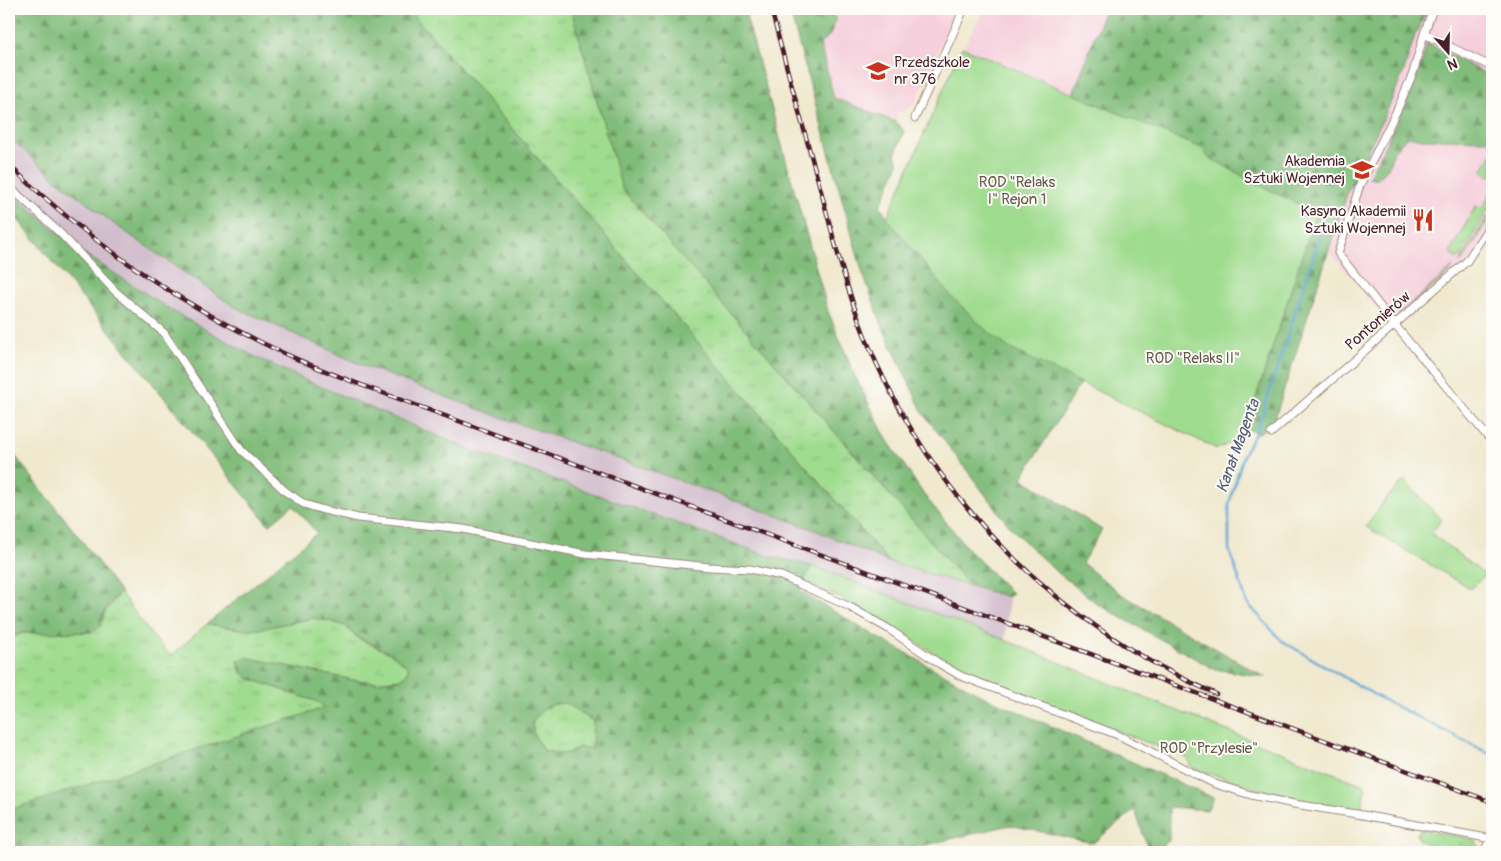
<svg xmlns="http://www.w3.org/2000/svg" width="1501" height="861" viewBox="0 0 1501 861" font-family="Pangolin,sans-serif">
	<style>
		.built { fill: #f5cfdc }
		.industrial { fill: #d1bdcc }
		.grass { fill: url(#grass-tufts); stroke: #757e5e }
		.forest { fill: url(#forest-firs); stroke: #656e52; fill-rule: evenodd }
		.garden { fill: #a0dc90; stroke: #757e5e }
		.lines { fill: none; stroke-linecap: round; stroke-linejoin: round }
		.stream { stroke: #5ba5d3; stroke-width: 2.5 }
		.street-casing { stroke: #9d847d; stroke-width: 9 }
		.street { stroke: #fff; stroke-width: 7 }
		.rail-casing { stroke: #4a1f2b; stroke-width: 4.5 }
		.rail { stroke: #fdfcf7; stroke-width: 2.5; stroke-dasharray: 8; stroke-linecap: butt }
		.labels { text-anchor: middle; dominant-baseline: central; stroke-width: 4; stroke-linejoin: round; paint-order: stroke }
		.poi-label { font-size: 15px; fill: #4a1f2b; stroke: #fdfcf7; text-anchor: end }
		.park-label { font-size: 15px; fill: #645849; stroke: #fdfcf7 }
		.street-label { font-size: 15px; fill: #4a1f2b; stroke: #fdfcf7 }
		.water-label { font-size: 16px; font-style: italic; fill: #525b77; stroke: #fdfcf7 }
	</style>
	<defs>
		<pattern id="grass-tufts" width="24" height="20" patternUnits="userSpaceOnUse" patternTransform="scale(1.25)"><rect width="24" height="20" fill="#a0dc90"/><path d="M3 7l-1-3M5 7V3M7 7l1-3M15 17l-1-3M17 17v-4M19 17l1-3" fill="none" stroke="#8bbc7c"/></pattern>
		<pattern id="forest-firs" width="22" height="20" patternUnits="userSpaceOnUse" patternTransform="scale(1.25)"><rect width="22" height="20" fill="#80bc7a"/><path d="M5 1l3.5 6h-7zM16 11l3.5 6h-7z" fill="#6b9864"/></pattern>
	</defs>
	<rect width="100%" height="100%" fill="#fdfcf7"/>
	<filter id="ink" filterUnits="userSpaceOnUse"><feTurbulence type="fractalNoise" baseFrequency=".02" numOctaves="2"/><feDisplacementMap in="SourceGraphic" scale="10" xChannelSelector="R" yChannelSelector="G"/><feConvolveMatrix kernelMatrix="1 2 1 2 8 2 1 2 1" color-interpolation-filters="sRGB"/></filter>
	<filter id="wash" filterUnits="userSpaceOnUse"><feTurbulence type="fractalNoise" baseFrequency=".0096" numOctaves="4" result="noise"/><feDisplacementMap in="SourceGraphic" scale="20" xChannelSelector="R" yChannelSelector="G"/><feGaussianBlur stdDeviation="1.12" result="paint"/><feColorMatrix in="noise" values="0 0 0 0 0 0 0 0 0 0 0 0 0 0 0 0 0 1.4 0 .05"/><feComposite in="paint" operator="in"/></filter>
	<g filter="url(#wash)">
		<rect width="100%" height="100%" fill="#f0e9cf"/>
		<path class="built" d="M840,9H956L915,104L902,112L898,111L896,122L835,98L820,43L830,35Z
			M984,9H1492V228L1470,262L1395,329L1329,251L1343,207L1316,213L1259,185L1208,157L1202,149L963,48Z"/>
		<path class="industrial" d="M9,137L58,181L117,226L233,306L362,365L815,530L889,562L1009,597L1005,640L812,566L769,556L469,449L319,386L255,357L174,312L80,251L9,190Z"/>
		<path class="grass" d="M408,9H571L622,189L970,586L889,562Z
			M1492,154V177L1482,171Z
			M1490,193L1492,194V203L1460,257L1456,259L1450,252L1476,206L1482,209Z
			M1487,217L1488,220L1464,259L1459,263Z
			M1453,267L1449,273L1400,315L1397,316Z
			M120,592L150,633L171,656L207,624L239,629H259L313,618L330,621L345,626L359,639L394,655L408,667L407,674L401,679L374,682L353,680L249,658L248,678L318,702L324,708L9,811V638L23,633L91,632L104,619V614Z
			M566,703L593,721L592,749L579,747C566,757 558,754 543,750L534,735L532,723C542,708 547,704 566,703Z
			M1420,830H1424L1473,839L1479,845L1480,852H1445L1419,840L1417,834Z"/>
		<path class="forest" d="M9,9H408L889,562L815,530L709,491L489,413L362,365L233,306L117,226L58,181L9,137Z
			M571,9H744L828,311L854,374L886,438L924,495L968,549L1012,593L1009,597L970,586L622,189Z
			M789,9H828L836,19L830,35L820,44L834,98L896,122L901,127L904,132L895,155L898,161V166L880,206L888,218L951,296L984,328L1009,348L1081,382L1022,478L1102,530L1082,563L1121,594L1265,677L1214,669L1099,605L1052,568L1010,527L923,413L883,328L862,271Z
			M1101,9H1428L1415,35L1404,71L1390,104L1355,178L1348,191L1275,418L1260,433L1246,429L1316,213L1259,185L1208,157L1203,149L1073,94L1104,12Z
			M1427,43L1492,77V140L1422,139L1407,136L1394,151L1388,168L1377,179L1369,177C1391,133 1416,90 1427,43Z
			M15,196L80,251L174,312L255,357L319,386L469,449L769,556L812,566L804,581L800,591L877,637L985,697L1214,798L1207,810L1169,807V841L1151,852H1149L1135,810L1093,843L1010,825L913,848L914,852H730L728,849L721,852H9V810L324,708L318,702L248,678L240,671L238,661L249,658L353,680L374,682L401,679L407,674L408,667L394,655L359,638L345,626L330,621L313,618L259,629H239L207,624L317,533L293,505L269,525L9,209V198ZM566,703L593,721L592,749L579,747C566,757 558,754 543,750L534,735L532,723C543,708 547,704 566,703Z
			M9,448L86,546L120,592C115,598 107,605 104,613C100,625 105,625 91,632L23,633L9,638Z"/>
		<path class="garden" d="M962,47L1203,149L1208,157L1259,185L1316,213L1243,437L1217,449L1009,348L984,328L951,296L887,218Z
			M1404,480L1442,520L1431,533L1485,575L1471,589L1366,527L1384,501Z
			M812,566L1005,640L1150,700L1366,786L1361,809L1297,801L1191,768L1187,758L996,684L953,665L921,645L848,602L804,581Z"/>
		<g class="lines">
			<path class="stream" d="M1325,221L1257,430L1244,453L1229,504V549L1247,603L1282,641L1378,697L1492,755"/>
		</g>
	</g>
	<g filter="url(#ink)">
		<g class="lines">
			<defs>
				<path id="street" d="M1433,9L1424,34L1413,73L1398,108L1360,185L1338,253L1390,319L1492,442
					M1424,34L1492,67
					M915,118L964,9
					M9,192L13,190L61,234L115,291L164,333L241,450L285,491L304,504L320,509L358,518L463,529L585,554L710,567L750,569L781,576L850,607L887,628L940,664L961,676L1118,735L1215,784L1251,795L1294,804L1357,814L1492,839
					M1271,433L1467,261L1492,222
					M1485,852L1492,830"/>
			</defs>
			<use href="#street" class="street-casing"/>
			<use href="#street" class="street"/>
			<defs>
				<path id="rail" d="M771,9C787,70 804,130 821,191C834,241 847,291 866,339C932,500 1057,624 1216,694
					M9,165C88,241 178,303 277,350C308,365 340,377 372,389L1492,802"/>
			</defs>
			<use href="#rail" class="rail-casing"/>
			<use href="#rail" class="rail"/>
		</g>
	</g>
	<defs>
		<symbol id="school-bare" viewBox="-9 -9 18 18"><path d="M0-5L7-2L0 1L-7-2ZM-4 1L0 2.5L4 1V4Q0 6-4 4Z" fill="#c8321e" stroke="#fdfcf7" stroke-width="2.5" paint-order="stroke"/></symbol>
		<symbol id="university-bare" viewBox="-9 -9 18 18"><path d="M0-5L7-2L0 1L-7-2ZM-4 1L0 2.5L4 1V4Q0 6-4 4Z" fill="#c8321e" stroke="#fdfcf7" stroke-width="2.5" paint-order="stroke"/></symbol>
		<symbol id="restaurant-bare" viewBox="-9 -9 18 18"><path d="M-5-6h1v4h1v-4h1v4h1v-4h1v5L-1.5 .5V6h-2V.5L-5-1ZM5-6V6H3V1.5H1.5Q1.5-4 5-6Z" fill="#c8321e" stroke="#fdfcf7" stroke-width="2.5" paint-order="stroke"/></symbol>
	</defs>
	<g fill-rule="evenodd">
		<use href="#school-bare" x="862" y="55" width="32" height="32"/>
		<use href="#university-bare" x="1346" y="154" width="32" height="32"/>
		<use href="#restaurant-bare" x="1407" y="204" width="32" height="32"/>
	</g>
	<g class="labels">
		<g class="poi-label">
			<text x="894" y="62" text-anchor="start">Przedszkole<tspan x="894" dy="17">nr 376</tspan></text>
			<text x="1345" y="161">Akademia<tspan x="1345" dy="17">Sztuki Wojennej</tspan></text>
			<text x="1406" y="211">Kasyno Akademii<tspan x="1406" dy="17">Sztuki Wojennej</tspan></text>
		</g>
		<g class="park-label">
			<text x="1017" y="182">ROD "Relaks<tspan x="1017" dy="17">I" Rejon 1</tspan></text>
			<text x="1193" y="358">ROD "Relaks II"</text>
			<text x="1209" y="748">ROD "Przylesie"</text>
		</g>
		<g class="street-label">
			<text transform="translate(1378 321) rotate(-41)">Pontonierów</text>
		</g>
		<g class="water-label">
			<text transform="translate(1238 446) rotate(-70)">Kanał Magenta</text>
		</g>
	</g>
	<rect width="1501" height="861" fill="none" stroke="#fdfcf7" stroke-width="30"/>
	<g transform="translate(1448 52) rotate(160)" stroke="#fdfcf7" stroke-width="4" paint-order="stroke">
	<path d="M0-4L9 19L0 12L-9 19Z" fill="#4a1f2b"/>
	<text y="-8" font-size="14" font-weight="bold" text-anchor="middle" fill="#4a1f2b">N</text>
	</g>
</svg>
